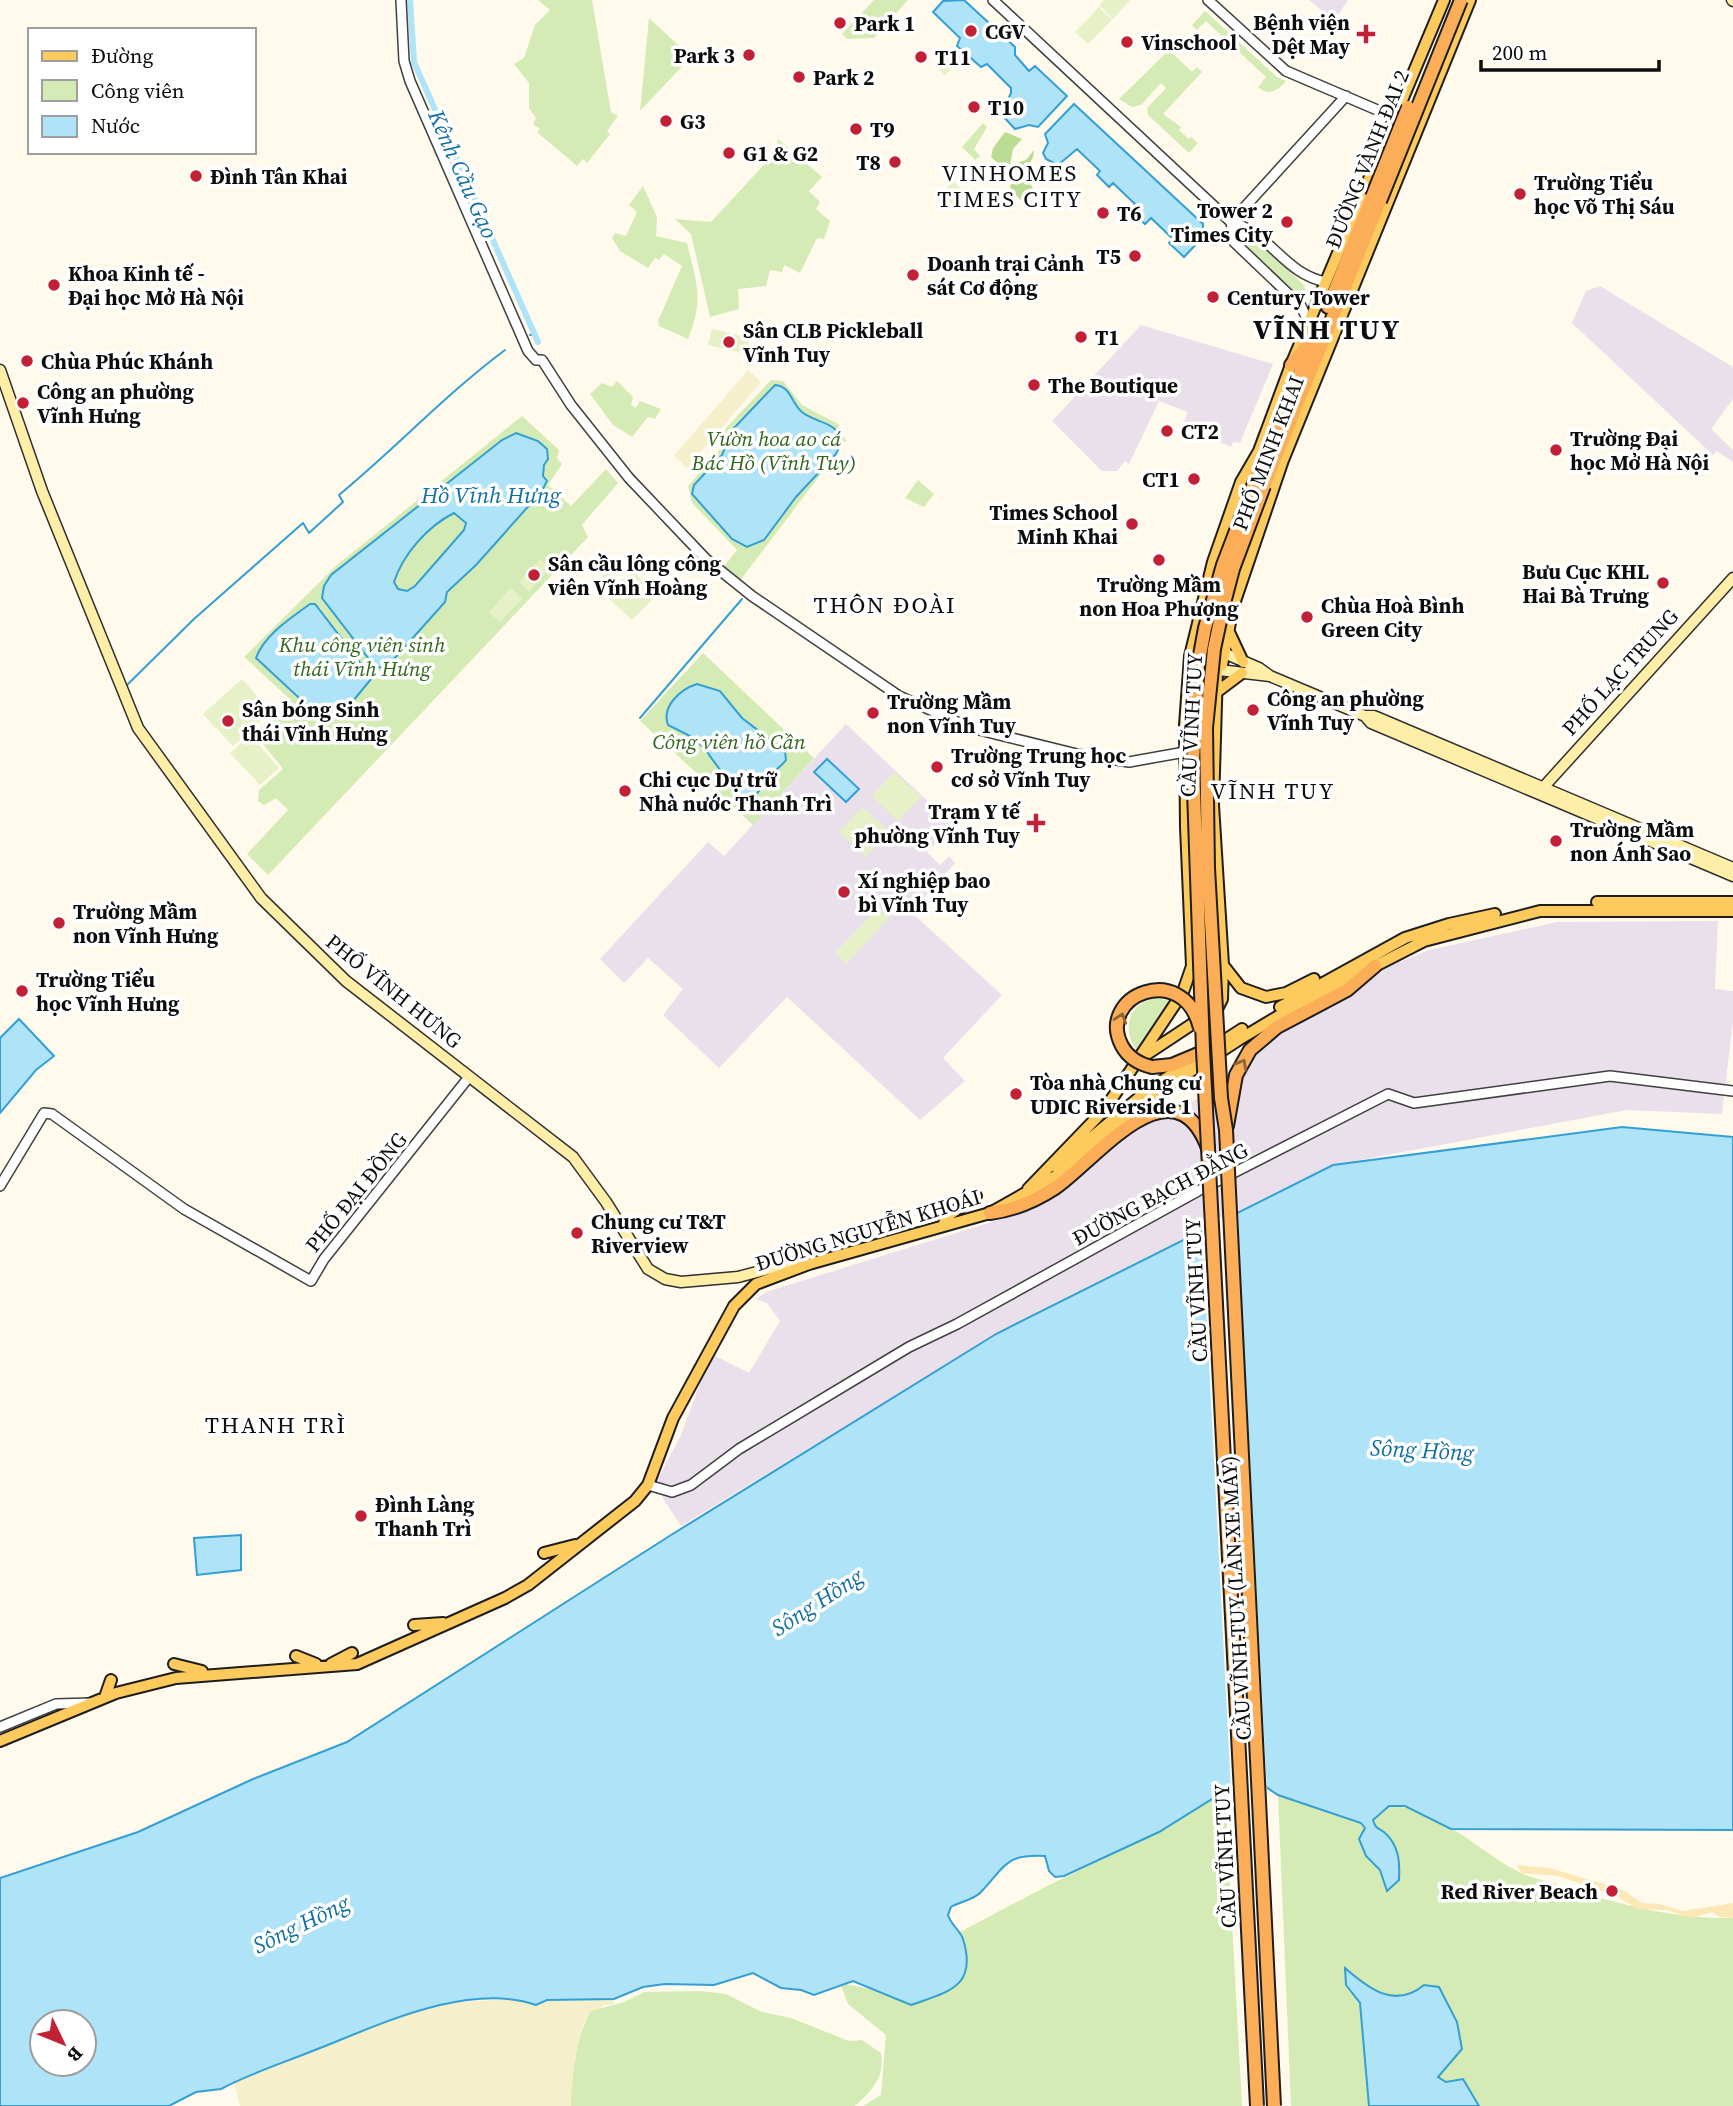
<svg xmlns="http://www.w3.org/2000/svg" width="1733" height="2106" viewBox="0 0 1733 2106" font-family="'Source Serif 4',serif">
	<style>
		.industrial { fill: #eae0ec }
		.farmland { fill: #f6efcb }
		.green { fill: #d5ebb5 }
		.forest { fill: #badc93 }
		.sand { fill: #fce7b7 }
		.pitch { fill: #e6f1c7 }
		.water { fill: #afe3f8; stroke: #339fd2; stroke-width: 2; fill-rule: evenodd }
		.pier { fill: #fffaec }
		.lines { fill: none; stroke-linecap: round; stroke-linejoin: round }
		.stream { stroke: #339fd2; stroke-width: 2 }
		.canal { stroke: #afe3f8; stroke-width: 6 }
		.tertiary-casing { stroke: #404040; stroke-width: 12 }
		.secondary-casing { stroke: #2f2f2f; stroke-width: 13 }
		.primary-casing { stroke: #1e1e1e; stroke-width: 14 }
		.trunk-casing { stroke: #1e1e1e; stroke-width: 16 }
		.tertiary { stroke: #fff; stroke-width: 9 }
		.secondary { stroke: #ffeea7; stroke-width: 10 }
		.primary { stroke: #fdca5e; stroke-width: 10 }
		.trunk { stroke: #fbad57; stroke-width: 12 }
		.trunk-bridge-casing { stroke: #1e1e1e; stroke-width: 16; stroke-linecap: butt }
		.trunk-bridge { stroke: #fbad57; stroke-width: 12 }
		.oneway { stroke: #906536 }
		.poi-dot { fill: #c12035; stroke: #fff; stroke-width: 2.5 }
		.labels { text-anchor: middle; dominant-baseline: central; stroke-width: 7; stroke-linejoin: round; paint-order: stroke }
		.poi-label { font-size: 21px; font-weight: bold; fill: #0d0d0d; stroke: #fff; text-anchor: start }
		.street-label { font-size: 21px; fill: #0d0d0d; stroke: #fff }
		.park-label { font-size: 21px; font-style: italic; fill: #31661b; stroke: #fff }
		.neighbourhood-label { font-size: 23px; letter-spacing: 2px; fill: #0d0d0d; stroke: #fff }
		.water-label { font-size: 23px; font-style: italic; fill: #126fa2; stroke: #fff }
		.district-label { font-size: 28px; font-weight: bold; letter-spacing: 2px; fill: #0d0d0d; stroke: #fff }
	</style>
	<rect width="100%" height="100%" fill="#fffaec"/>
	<path class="industrial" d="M1309,0H1348L1334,21Z
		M1600,286L1733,367V399L1711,429L1733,450V462L1717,451L1713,455L1572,323L1586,291Z
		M1141,325L1273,364L1240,443L1233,442L1231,447L1182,427L1188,412L1159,401L1129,464L1125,461L1117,471H1102L1052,421Z
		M846,724L953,825L927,852L940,865L949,856L955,863L911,912L1002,995L943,1058L965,1081L920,1120L787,997L719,1068L663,1015L683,989L648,958L624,983L600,959L708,842L724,856Z
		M1718,921L1715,989L1733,991V1022L1722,1114L1627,1110L1333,1165L996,1334L681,1526L664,1500L657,1481L681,1435L711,1354L749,1373L780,1321L767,1303L756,1299L766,1292L1033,1209L1063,1191L1133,1131L1241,1077L1258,1049L1279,1030L1366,984L1387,967L1429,950L1557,922Z"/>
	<path class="farmland" d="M748,370L761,382L687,468L674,456Z
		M520,1999L536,2004L547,2000L614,1999L613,2004L604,2005L584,2022L576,2055L571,2106H240L234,2082L407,2014L454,2002Z"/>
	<path class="green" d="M538,0H592L611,112L618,116L607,131L610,134L587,163L583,159L577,166L537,132L540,129L533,124L536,118L529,108V83L514,64L524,58L535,25L550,10Z
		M874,0H908L874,38L847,39L842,34Z
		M1205,11L1277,77L1286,81C1278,90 1269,97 1258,87L1266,77L1206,21L1197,30L1192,25Z
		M649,18L691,57L640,111Z
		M1169,50L1192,72L1197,67L1202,72L1163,114L1181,127L1179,130L1189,139L1191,137L1198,143L1189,153L1148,115L1147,108L1166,88L1161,83L1141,105L1132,107L1119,99Z
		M983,123L987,127L974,149L980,156L975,160L962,147Z
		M778,139L822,177L809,191L820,202L816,209L830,221L824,239L817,238L800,273L784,265L782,272L770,270L766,286L738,289L739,309L710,317L691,234L675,219L711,222L775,153Z
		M643,186L657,217L656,236L687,243C697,284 704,299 688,339L659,326L658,321L682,266L664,254L659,260L655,258L648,268L620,251L612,238L615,233L626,236L637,212L629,205Z
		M1245,232L1303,284L1306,290L1304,296L1298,298L1238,241V234Z
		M771,380L783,381L802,405L838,424L846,441L739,582L722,569L737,550L692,503L688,486L721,448L726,428Z
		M617,381L633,397L631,405L636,408L640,401L661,409L655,419L648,417L632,437L613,425L590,394L602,383L612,387Z
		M522,416L559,450L557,458L562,464L548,485L571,506L606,469L618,483L582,525L588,537L268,875L247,854L288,810L276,798L264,805L258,801L259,790L283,769L255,734L291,700L244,657L337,565Z
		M918,480L934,494L924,507L905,498Z
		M703,653L814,758L753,825L640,721Z
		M1157,998L1170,1001L1137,1051C1121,1030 1128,1002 1157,998Z
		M1225,1791L1242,2106H863L881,2095L886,2035L848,2004L840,1983L881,1991L920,1977L960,1932L1049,1885L1159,1832Z
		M1278,1795L1361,1823L1373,1820L1389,1806C1439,1807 1478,1852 1521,1873C1536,1880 1555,1883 1571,1889C1626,1906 1676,1919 1733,1918V2106H1291Z
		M700,1991L726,1994L762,2012L791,2018L849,2041L862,2040L881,2053C885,2078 872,2090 855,2106H571C572,2077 576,2035 591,2011L624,2002L645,1992Z"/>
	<path class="forest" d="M1005,132L1022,139L1013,149L1010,165L1026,160L1034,150C1034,165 1022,170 1009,173L991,157L993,148Z
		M1025,175L1034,190L1023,202L1011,190L1010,186L1016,177Z"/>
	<path class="sand" d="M1517,1865L1549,1868L1621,1889L1642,1903L1659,1904L1683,1911L1733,1903V1918L1719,1917L1712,1912L1692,1918L1666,1910L1638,1909L1616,1896L1558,1876L1521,1873Z"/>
	<path class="pitch" d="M1104,0H1130L1113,19L1099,5Z
		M1099,7L1112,20L1088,44L1075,32Z
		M951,47L962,57L945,75L935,65Z
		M953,181L964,191L947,209L937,199Z
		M712,329L750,338L746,354L708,345Z
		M540,559L550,568L529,591L519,582Z
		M607,571L618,582L634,572L656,596L632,620L594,585Z
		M511,588L522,599L500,622L489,612Z
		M242,679L271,711L233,746L203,714Z
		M250,735L279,768L260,785L230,753Z
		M894,772L921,797L898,821L872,796Z
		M862,807L889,831L866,857L839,832Z
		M878,907L889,918L846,964L835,953Z"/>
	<path class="water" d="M964,0L1015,47V55L1029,71L1035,66L1067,96L1038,127L1029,125L1015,129L1001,114L1011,93V88L987,64L981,67L957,46L960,38L933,12L943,1Z
		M1074,104L1203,224V237L1184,257L1169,243L1173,239L1151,218L1145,224L1130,210L1135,204L1113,183L1109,187L1097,175L1100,171L1077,149L1058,165L1046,159L1043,153L1048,143L1045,134Z
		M775,385C791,386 791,403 802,412C815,423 837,421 842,441L836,454L796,497L764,540L747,547L732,539L692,494L694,485L722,455L733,429Z
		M516,433L538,441L547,449L548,459L544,465L543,476L547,481L542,491L476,565L447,592L445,602L386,668L375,667L322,598L324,586L331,575L502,440ZM454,513L466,523L464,530L415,586L407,591L398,589L394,582C403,554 428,526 454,513Z
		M310,604H315L372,678L353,701L325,722L256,658C264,635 291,618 310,604Z
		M697,684L720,691L742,718L785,751L786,760C781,767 775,770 769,776C759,787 759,802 740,797L704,748L694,738L668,725C661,706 681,689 697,684Z
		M827,759L859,789L846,802L814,772Z
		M19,1019L54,1056L36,1070L0,1113V1038Z
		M1622,1127L1733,1137V1830L1451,1829L1405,1806H1389L1373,1820C1375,1828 1378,1828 1384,1832C1399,1845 1400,1861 1399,1880L1387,1891L1380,1870L1366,1856L1359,1839L1365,1828L1361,1823L1278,1795L1249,1776L1159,1832L1064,1876L1055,1877L1049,1871L1045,1856C1004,1854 1006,1866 981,1892C974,1900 959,1902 951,1907L948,1915C951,1925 960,1930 963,1939C978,1987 948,1992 911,2005L853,1981L814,1995L801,1990L781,1988L753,1973L714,1985L665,1984L643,1987L614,1999L547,2000L536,2005C468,1981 377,2026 315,2050C283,2063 251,2073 221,2089L196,2092L169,2106H0V1878L138,1832L253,1779L347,1742L671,1535L996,1334L1333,1165ZM42,2022H84V2064H42Z
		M241,1535V1570L197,1575L194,1538Z
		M1345,1968C1369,1989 1395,2009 1424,1985L1439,1987L1457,2022L1462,2049L1438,2077L1446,2082L1463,2079L1479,2106H1369L1360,2003L1346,1985Z"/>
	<path class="pier" d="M1237,1209L1267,1793L1249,1780L1231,1792L1202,1227Z"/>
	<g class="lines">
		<path class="stream" d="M530,335L534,334
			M126,686L194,619L303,523L309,533L343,502L339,495C396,448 446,394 505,350
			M640,718L742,599"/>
		<path class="canal" d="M410,0L414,62L538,342"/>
		<defs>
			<path id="tertiary" d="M401,0L404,61L410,81L528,351L536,360H542L571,405L629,478L706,559L752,596L899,696L971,728L1077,754L1129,762L1185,752
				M993,0L1231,222C1271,233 1284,274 1326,282
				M1208,0L1286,71L1396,118
				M1231,222L1346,96
				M1231,222L1234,242L1301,306L1309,323
				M0,1186L44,1113L52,1114L184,1209L311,1281L324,1259L469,1077
				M648,1485L672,1492L691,1485L739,1449L909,1347L957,1324L1198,1191L1388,1094L1414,1103L1610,1076L1733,1091
				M0,1727L56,1704L91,1703"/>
			<path id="secondary" d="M1732,0L1733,1
				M0,370L42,491L138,728L261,898L346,981L573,1157L606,1202L648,1269L665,1279L681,1282L738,1277L799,1261L809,1264
				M1224,653L1259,668L1270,676L1365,716H1374L1733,868
				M1219,670L1270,676
				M1365,716L1371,723L1733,876
				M1540,791L1733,578"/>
			<path id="primary" d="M1228,630L1243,662
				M1193,667L1198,672L1208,674L1222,665L1233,607L1283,460L1470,0
				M1217,670L1213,805L1223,965L1241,988L1266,997L1286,993L1314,979
				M1218,691L1242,673
				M1597,902H1733
				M1280,1007L1405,938L1449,924L1495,914
				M1144,1056L1218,1007L1222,999L1223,966
				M1056,1167L1148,1090L1242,1029
				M1028,1189L1105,1109L1183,992L1192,966L1186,827L1185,725L1190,656L1213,562L1241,482L1259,451L1291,365L1444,0
				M944,1225L945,1218L976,1196
				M544,1553L575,1545
				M414,1625L443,1623
				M296,1656L316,1664
				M174,1664L202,1671
				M331,1664L352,1653
				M105,1697L111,1680
				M0,1741L116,1693L176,1678L357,1664L505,1598L528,1585L635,1501L648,1485L673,1418L734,1306L756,1284L809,1264L990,1213L1059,1174L1154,1095L1240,1039L1287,1011L1424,941L1540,911H1733"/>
			<path id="trunk" d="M1328,307L1372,197
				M1291,365L1317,333
				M1255,481L1310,349
				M1264,486L1380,201
				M1152,1067L1172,1065L1203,1052
				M1227,1126L1236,1075L1250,1050L1277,1027L1347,990L1375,966
				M990,1213C1014,1210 1035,1201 1055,1188C1095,1161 1173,1056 1208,1148"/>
		</defs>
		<use href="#tertiary" class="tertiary-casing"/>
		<use href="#secondary" class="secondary-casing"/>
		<use href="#primary" class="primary-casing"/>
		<use href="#trunk" class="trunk-casing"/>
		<use href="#tertiary" class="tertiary"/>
		<use href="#secondary" class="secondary"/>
		<use href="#primary" class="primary"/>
		<use href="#trunk" class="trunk"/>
		<defs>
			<path id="trunk-bridge" d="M1372,197L1408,107
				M1380,201L1461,0
				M1255,481L1223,565L1205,628L1198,666L1193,762L1203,1050L1257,2106
				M1264,486L1233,569L1223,607L1214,649L1206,728L1208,868L1221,1098L1226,1130L1274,2106
				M1152,1067C1139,1064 1128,1057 1122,1046C1095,995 1184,960 1200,1028"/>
		</defs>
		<use href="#trunk-bridge" class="trunk-bridge-casing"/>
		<use href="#trunk-bridge" class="trunk-bridge"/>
	</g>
	<defs><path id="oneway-chevron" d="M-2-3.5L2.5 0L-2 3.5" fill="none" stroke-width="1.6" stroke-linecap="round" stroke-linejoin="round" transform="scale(1.75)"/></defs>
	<g class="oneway">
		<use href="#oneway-chevron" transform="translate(1121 1018) rotate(-72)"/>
		<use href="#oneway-chevron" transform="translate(1242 1064) rotate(-61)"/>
	</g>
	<g class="poi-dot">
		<circle cx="840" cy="23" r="7"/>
		<circle cx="971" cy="31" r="7"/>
		<path d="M1362.5 23.5h7v7h7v7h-7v7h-7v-7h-7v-7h7z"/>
		<circle cx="1127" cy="42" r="7"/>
		<circle cx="749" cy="55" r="7"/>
		<circle cx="921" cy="57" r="7"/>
		<circle cx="799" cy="77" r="7"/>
		<circle cx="974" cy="107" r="7"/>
		<circle cx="666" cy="121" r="7"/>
		<circle cx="856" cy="129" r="7"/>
		<circle cx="729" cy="153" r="7"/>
		<circle cx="895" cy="162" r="7"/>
		<circle cx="196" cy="176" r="7"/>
		<circle cx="1520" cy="194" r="7"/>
		<circle cx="1103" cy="213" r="7"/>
		<circle cx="1287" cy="222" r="7"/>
		<circle cx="1135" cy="256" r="7"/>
		<circle cx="913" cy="275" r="7"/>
		<circle cx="54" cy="285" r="7"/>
		<circle cx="1213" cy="297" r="7"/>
		<circle cx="1081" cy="337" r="7"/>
		<circle cx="729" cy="342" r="7"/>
		<circle cx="27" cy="361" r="7"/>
		<circle cx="1034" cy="385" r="7"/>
		<circle cx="23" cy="403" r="7"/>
		<circle cx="1167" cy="431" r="7"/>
		<circle cx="1556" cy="450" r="7"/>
		<circle cx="1194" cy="479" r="7"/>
		<circle cx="1132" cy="524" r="7"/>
		<circle cx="1159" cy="560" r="7"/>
		<circle cx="534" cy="575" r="7"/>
		<circle cx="1663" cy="583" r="7"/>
		<circle cx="1307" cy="617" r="7"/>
		<circle cx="1253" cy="710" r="7"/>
		<circle cx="873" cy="713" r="7"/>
		<circle cx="228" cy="721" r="7"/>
		<circle cx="937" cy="767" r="7"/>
		<circle cx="625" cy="791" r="7"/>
		<path d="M1032.5 812.5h7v7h7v7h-7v7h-7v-7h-7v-7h7z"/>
		<circle cx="1556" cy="841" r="7"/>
		<circle cx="844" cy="892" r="7"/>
		<circle cx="59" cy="923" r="7"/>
		<circle cx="22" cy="991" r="7"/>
		<circle cx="1016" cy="1094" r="7"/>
		<circle cx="577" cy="1233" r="7"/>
		<circle cx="361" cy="1516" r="7"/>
		<circle cx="1612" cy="1891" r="7"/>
	</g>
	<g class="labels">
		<g class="poi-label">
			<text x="1350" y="22" text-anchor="end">Bệnh viện<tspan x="1350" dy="24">Dệt May</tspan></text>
			<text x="854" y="23">Park 1</text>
			<text x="985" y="31">CGV</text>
			<text x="1141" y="42">Vinschool</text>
			<text x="735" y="55" text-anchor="end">Park 3</text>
			<text x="935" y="57">T11</text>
			<text x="813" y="77">Park 2</text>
			<text x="988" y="107">T10</text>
			<text x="680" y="121">G3</text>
			<text x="870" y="129">T9</text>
			<text x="743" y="153">G1 &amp; G2</text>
			<text x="881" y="162" text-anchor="end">T8</text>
			<text x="210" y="176">Đình Tân Khai</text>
			<text x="1534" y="182">Trường Tiểu<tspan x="1534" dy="24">học Võ Thị Sáu</tspan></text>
			<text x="1273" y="210" text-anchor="end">Tower 2<tspan x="1273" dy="24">Times City</tspan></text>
			<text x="1117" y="213">T6</text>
			<text x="1121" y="256" text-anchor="end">T5</text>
			<text x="927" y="263">Doanh trại Cảnh<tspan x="927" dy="24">sát Cơ động</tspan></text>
			<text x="68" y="273">Khoa Kinh tế -<tspan x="68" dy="24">Đại học Mở Hà Nội</tspan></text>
			<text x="1227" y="297">Century Tower</text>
			<text x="743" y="330">Sân CLB Pickleball<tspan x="743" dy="24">Vĩnh Tuy</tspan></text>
			<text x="1095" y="337">T1</text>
			<text x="41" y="361">Chùa Phúc Khánh</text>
			<text x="1048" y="385">The Boutique</text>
			<text x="37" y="391">Công an phường<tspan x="37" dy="24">Vĩnh Hưng</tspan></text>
			<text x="1181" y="431">CT2</text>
			<text x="1570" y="438">Trường Đại<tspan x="1570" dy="24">học Mở Hà Nội</tspan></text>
			<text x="1180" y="479" text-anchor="end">CT1</text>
			<text x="1118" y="512" text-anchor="end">Times School<tspan x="1118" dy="24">Minh Khai</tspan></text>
			<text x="548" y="563">Sân cầu lông công<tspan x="548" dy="24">viên Vĩnh Hoàng</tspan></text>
			<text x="1649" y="571" text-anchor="end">Bưu Cục KHL<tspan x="1649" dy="24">Hai Bà Trưng</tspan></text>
			<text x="1159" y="584" text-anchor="middle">Trường Mầm<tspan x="1159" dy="24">non Hoa Phượng</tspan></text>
			<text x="1321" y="605">Chùa Hoà Bình<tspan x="1321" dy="24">Green City</tspan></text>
			<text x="1267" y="698">Công an phường<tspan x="1267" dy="24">Vĩnh Tuy</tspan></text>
			<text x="887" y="701">Trường Mầm<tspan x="887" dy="24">non Vĩnh Tuy</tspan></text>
			<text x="242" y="709">Sân bóng Sinh<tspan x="242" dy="24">thái Vĩnh Hưng</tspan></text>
			<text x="951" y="755">Trường Trung học<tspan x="951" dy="24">cơ sở Vĩnh Tuy</tspan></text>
			<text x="639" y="779">Chi cục Dự trữ<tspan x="639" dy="24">Nhà nước Thanh Trì</tspan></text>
			<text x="1020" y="811" text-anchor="end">Trạm Y tế<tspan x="1020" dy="24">phường Vĩnh Tuy</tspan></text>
			<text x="1570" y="829">Trường Mầm<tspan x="1570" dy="24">non Ánh Sao</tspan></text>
			<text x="858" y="880">Xí nghiệp bao<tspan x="858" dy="24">bì Vĩnh Tuy</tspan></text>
			<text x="73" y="911">Trường Mầm<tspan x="73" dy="24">non Vĩnh Hưng</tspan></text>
			<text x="36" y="979">Trường Tiểu<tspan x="36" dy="24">học Vĩnh Hưng</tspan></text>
			<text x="1030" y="1082">Tòa nhà Chung cư<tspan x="1030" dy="24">UDIC Riverside 1</tspan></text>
			<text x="591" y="1221">Chung cư T&amp;T<tspan x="591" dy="24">Riverview</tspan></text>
			<text x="375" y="1504">Đình Làng<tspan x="375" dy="24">Thanh Trì</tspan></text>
			<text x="1598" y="1891" text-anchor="end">Red River Beach</text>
		</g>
		<g class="street-label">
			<text transform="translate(1367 159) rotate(-68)">ĐƯỜNG VÀNH ĐAI 2</text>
			<text transform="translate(1268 453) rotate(-69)">PHỐ MINH KHAI</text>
			<text transform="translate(1620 672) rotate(-48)">PHỐ LẠC TRUNG</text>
			<text transform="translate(1191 725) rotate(-87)">CẦU VĨNH TUY</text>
			<text transform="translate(394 991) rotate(39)">PHỐ VĨNH HƯNG</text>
			<text transform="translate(356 1192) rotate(-51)">PHỐ ĐẠI ĐỒNG</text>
			<text transform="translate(1160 1194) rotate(-28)">ĐƯỜNG BẠCH ĐẰNG</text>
			<text transform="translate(868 1230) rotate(-17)">ĐƯỜNG NGUYỄN KHOÁI</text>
			<text transform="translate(1196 1290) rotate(-93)">CẦU VĨNH TUY</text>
			<text transform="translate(1236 1598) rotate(-93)">CẦU VĨNH TUY (LÀN XE MÁY)</text>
			<text transform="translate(1225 1856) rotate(-93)">CẦU VĨNH TUY</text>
		</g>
		<g class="park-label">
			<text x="774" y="438">Vườn hoa ao cá<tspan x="774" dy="24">Bác Hồ (Vĩnh Tuy)</tspan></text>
			<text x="362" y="644">Khu công viên sinh<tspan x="362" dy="24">thái Vĩnh Hưng</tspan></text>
			<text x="729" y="741">Công viên hồ Cần</text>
		</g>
		<g class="neighbourhood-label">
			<text x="1010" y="173">VINHOMES<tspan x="1010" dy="26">TIMES CITY</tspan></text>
			<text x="885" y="605">THÔN ĐOÀI</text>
			<text x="1273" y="791">VĨNH TUY</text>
			<text x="276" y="1425">THANH TRÌ</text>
		</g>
		<g class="water-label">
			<text transform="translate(463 174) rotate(66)">Kênh Cầu Gạo</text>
			<text x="491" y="495">Hồ Vĩnh Hưng</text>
			<text transform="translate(1422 1450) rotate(3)">Sông Hồng</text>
			<text transform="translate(817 1602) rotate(-33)">Sông Hồng</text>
			<text transform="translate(301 1924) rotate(-26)">Sông Hồng</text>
		</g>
		<g class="district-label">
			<text x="1327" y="329">VĨNH TUY</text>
		</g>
	</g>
	<rect x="28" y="28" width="228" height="126" fill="#ffffff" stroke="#9e9e9e" stroke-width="2"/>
	<rect x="42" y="51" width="35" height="10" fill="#fdca5e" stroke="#9e9e9e" stroke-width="2"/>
	<text x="91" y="63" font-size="21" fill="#0d0d0d">Đường</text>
	<rect x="42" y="80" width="35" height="21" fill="#d5ebb5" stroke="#9e9e9e" stroke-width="2"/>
	<text x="91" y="98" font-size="21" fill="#0d0d0d">Công viên</text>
	<rect x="42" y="116" width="35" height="21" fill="#afe3f8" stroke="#9e9e9e" stroke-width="2"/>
	<text x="91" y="133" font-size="21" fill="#0d0d0d">Nước</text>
	<g transform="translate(63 2043) rotate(133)"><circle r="33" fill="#ffffff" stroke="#9e9e9e" stroke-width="2"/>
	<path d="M0-5L12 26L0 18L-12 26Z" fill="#c12035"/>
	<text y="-10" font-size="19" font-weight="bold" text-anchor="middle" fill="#0d0d0d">B</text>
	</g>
	<path d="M1481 60v10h178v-10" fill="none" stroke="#0d0d0d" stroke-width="3.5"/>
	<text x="1492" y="60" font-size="21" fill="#0d0d0d" stroke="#ffffff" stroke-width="5" paint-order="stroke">200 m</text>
</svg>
